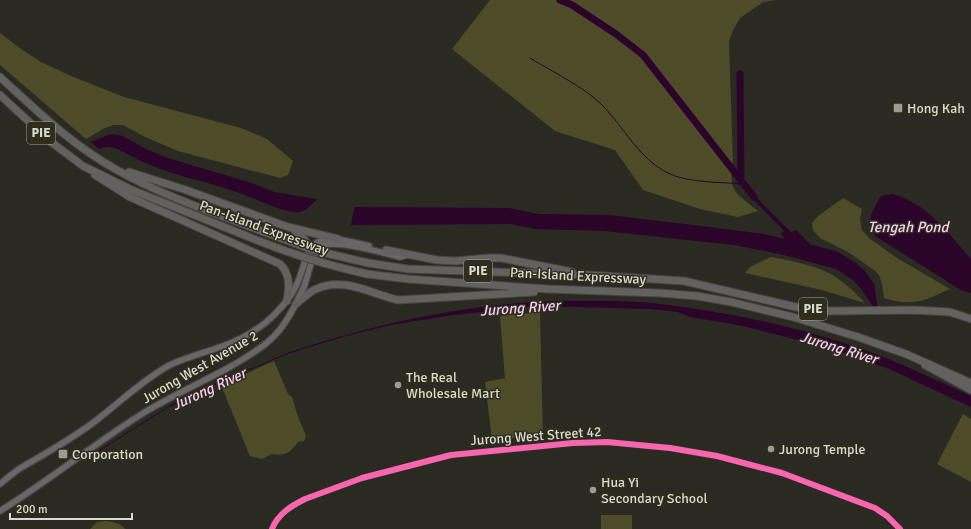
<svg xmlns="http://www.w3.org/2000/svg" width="971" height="529" viewBox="0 0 971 529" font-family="Signika,sans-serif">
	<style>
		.green { fill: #4e4c28 }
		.water { fill: #2b0429 }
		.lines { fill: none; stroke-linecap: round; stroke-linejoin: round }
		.stream { stroke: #2b0429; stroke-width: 1 }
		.river { stroke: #2b0429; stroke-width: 7 }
		.minor-casing { stroke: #45453f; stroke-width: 6 }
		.secondary-casing { stroke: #45453f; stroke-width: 8 }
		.motorway-casing { stroke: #45453f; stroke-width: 9 }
		.minor { stroke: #5e5b5c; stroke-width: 4 }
		.secondary { stroke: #686667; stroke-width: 5.5 }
		.motorway { stroke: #63615f; stroke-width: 7 }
		.motorway-bridge-casing { stroke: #45453f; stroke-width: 9; stroke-linecap: butt }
		.motorway-bridge { stroke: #63615f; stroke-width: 7 }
		.cycleway-casing { stroke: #2e2d1e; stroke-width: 8 }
		.cycleway { stroke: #f766af; stroke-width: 6 }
		.poi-dot { fill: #9c9c92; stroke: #2e2d1e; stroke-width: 1.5 }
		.labels { text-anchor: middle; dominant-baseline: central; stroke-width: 3; stroke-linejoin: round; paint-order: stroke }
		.shield { fill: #2e2d1e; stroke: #a6a59a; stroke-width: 1 }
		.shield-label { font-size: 13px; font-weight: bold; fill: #d9d9cf }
		.poi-label { font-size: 14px; fill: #d9d9cf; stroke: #2e2d1e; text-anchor: start }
		.street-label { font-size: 14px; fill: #d9d9cf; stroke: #2e2d1e }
		.water-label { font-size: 15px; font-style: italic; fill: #f7caf3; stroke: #2e2d1e }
	</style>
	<rect width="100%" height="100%" fill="#2a2a22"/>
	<path class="green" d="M490,0H776L763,2L740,18L733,30L729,41L733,165C727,192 739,195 758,211L738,217L700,209L643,190L615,150L555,131L452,49Z
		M0,33L21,49L41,62L71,76L124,97L241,128L267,139L293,161L288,175L280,178L178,151L145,137L123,125H113L103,129L86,139L0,65Z
		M843,198L862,209L860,219L862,230L869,238L897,258L950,289C924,301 912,307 884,298L882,284L879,275L874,270L848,252L820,238L813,230L812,223L817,217Z
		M771,257C789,260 813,265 829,273C843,281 854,291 865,303L822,290L745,273L750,267Z
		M540,312L543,440L514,438L492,440L485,382L505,378L500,316Z
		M274,361L288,394L292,397L297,414L306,436L304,441L298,442C290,453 285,456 272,454L262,459L250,456L221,385Z
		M963,414L971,419V482L937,464Z
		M601,515H632V529H601Z
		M106,521C114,522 120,523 125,529H90L97,522Z"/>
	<path class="water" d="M112,134L123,136L148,150L171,159L249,182L274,192L317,199C312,204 308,210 300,212C287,214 258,200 245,195C208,181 169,176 133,157C122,151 112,143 99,149L91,142L108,135Z
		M749,190L791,232L796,230L810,244L838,252L856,263L865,271L874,284L878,309L874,308L861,289L853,280L836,269L784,255L734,245L604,231L535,229L510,224L351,225L353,213L355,207L509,208L539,214L609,215L710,227L764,234L785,239L781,233L784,231L747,193Z
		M892,194C927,203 948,233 971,259V293L961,290L875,236C866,218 872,212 881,196Z
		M551,301C585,301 618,300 652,303C733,312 815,330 891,360C918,371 944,384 971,396V407L889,369L833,349L738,325L690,317L678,312L651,309L537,306L453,315L391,325L346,336L284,355V354C371,325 460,305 551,301Z"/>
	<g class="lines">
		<path class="stream" d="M530,58C551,71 584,87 601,104C624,127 639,159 668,173C687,183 722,182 743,184
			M86,459L168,407L215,384L284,355"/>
		<path class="river" d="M560,0L572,5L616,34L643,55L754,197
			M740,74L741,182"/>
		<defs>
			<path id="minor" d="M272,529C278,514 291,506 305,499L362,478L451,455L573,443L607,442L670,448L717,456L782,473L875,508L887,516L900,529"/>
			<path id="secondary" d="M0,484C6,479 12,474 19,469C46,453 74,438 98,419C121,401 143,380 168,366C179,360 191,357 202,353C229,345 254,335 274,315C282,307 291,297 296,286C305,270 304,242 327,239C341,238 356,243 369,246
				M0,511C50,480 95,443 145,412C172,396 200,383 228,368C242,360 258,351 270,340C285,327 295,306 303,289C309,276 310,254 323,246C335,239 384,253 400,257L407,255"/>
			<path id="motorway" d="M0,77C37,111 73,146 117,170C163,196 215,213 264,232
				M0,95L51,142L83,166L132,190L259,241
				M129,172L186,190L288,227L338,239
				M95,175L130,197L280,264C291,275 289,287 287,301
				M295,231C305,237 309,247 314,257
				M386,250L437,260L455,261L488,258H501L572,272
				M368,263L408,269L588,275L684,281L796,307L830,311L913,310L950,312L971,319
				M367,274L408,279L548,289L659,293L697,296L731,302L793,317L858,337L906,354L971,383
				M296,304C302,299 309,292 316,289C344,276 371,294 398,300L534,292
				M925,365L971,390"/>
		</defs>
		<use href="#minor" class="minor-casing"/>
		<use href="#secondary" class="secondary-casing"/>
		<use href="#motorway" class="motorway-casing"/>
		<use href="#minor" class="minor"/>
		<use href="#secondary" class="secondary"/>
		<use href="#motorway" class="motorway"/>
		<defs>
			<path id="motorway-bridge" d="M264,232L313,250L368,263
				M259,241C294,255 330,266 367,274"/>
		</defs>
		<use href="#motorway-bridge" class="motorway-bridge-casing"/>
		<use href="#motorway-bridge" class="motorway-bridge"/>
		<defs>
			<path id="cycleway" d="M272,529C278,514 291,506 305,499L362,478L451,455L573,443L607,442L670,448L717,456L782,473L875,508L887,516L900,529"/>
		</defs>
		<use href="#cycleway" class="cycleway-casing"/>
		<use href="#cycleway" class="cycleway"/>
	</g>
	<g class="poi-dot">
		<rect x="893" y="103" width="10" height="10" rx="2"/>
		<circle cx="398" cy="385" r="4"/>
		<circle cx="771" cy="449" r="4"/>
		<rect x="58" y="449" width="10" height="10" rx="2"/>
		<circle cx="593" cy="490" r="4"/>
	</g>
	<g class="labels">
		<g class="shield">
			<rect x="27" y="122" width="28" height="22" rx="3"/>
			<rect x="464" y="260" width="28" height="22" rx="3"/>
			<rect x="799" y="298" width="28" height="22" rx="3"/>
		</g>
		<g class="shield-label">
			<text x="41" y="133">PIE</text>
			<text x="478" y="271">PIE</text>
			<text x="813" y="309">PIE</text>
		</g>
		<g class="poi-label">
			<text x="907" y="108">Hong Kah</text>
			<text x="406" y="377">The Real<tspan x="406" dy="16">Wholesale Mart</tspan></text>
			<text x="779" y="449">Jurong Temple</text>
			<text x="72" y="454">Corporation</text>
			<text x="601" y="482">Hua Yi<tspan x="601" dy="16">Secondary School</tspan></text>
		</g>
		<g class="street-label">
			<text transform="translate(264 228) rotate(20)">Pan-Island Expressway</text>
			<text transform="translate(578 276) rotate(3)">Pan-Island Expressway</text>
			<text transform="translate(200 367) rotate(-30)">Jurong West Avenue 2</text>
			<text transform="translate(536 436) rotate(-4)">Jurong West Street 42</text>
		</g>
		<g class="water-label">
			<text x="908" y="227">Tengah Pond</text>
			<text transform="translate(520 308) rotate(-4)">Jurong River</text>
			<text transform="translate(839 348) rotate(17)">Jurong River</text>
			<text transform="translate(209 389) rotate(-25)">Jurong River</text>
		</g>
	</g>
	<path d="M10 513v6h122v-6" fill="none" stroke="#d9d9cf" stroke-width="2"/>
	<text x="16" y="513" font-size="12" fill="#d9d9cf" stroke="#2e2d1e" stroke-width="3" paint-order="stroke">200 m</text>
</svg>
